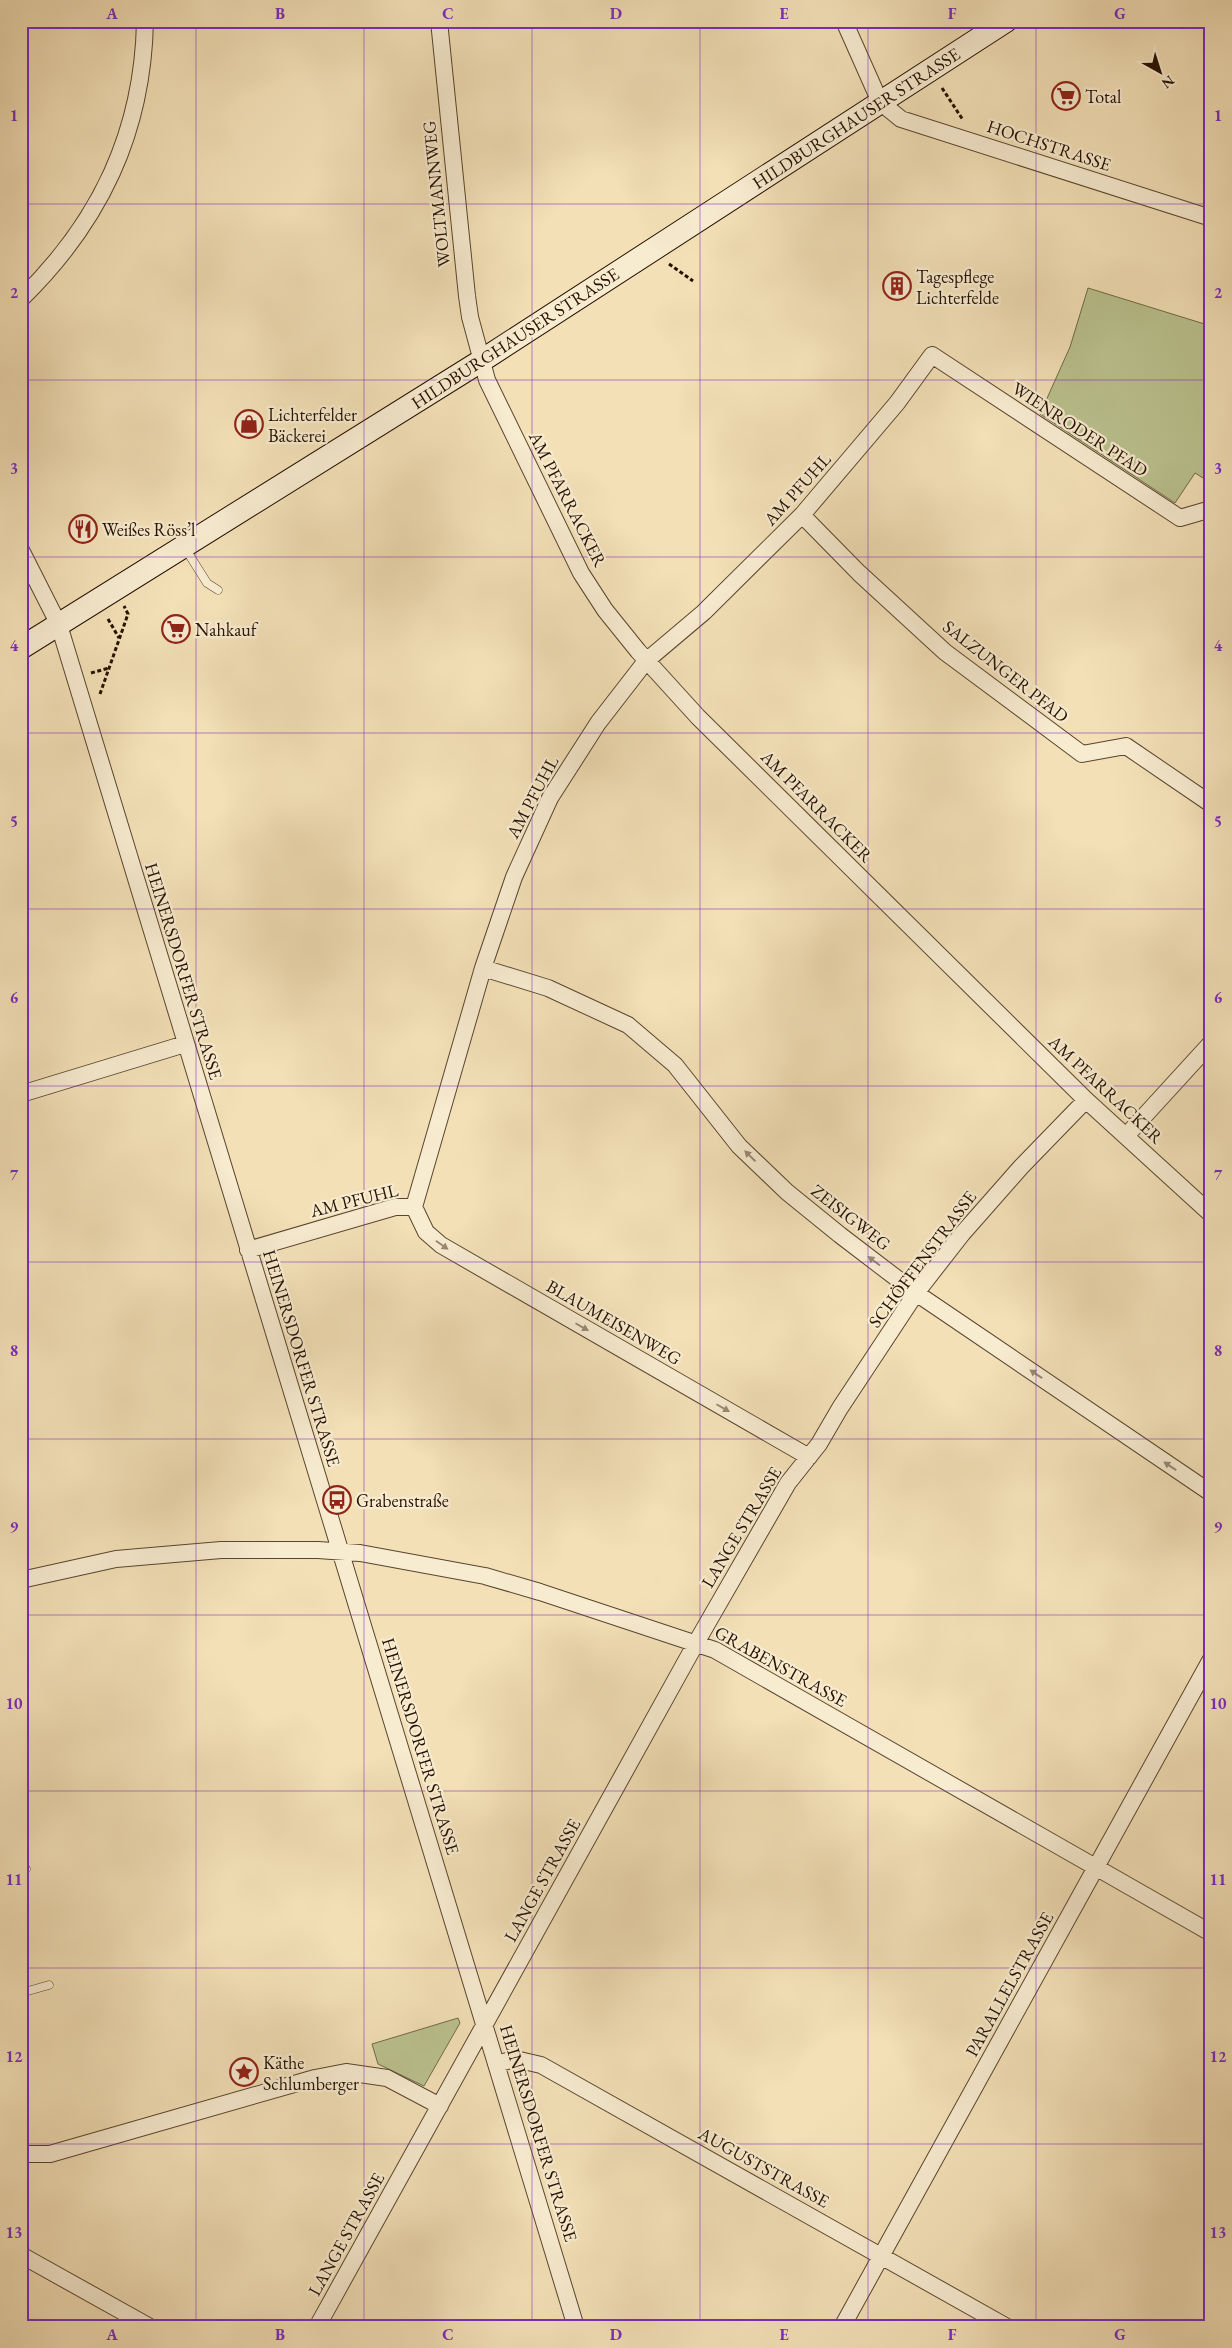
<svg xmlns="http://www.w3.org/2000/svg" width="1232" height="2348" viewBox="0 0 1232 2348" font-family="'EB Garamond',serif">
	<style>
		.green { fill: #bac28f; stroke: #706a48 }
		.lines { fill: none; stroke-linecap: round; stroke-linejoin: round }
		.lane-casing { stroke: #59452e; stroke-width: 9 }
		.street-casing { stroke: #59452e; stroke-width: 18 }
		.secondary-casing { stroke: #261100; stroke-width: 24 }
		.path { stroke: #261100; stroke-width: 3; stroke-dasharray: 4 2.5; stroke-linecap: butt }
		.lane { stroke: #f7ebd0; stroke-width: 8 }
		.street { stroke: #f7ebd0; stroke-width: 16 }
		.secondary { stroke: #f7ebd0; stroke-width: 22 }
		.oneway { fill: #998972 }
		.grid { fill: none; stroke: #7b2cbf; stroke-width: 1; stroke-opacity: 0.55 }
		.labels { text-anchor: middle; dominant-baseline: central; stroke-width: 4.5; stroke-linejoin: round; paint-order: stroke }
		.poi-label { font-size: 18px; fill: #261100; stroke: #f7ebd0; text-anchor: start }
		.street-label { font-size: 18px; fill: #261100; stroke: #f7ebd0 }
		.neatline { fill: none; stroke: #7b2cbf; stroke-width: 2 }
		.grid-label { font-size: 16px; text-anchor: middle; font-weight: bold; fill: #7b2cbf }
	</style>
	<rect width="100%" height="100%" fill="#f3e0b7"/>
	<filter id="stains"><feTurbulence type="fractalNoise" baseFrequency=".004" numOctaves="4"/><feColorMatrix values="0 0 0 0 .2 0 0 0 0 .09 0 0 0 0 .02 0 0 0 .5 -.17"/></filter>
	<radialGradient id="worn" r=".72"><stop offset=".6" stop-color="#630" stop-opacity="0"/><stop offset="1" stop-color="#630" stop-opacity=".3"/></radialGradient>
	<path class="green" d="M1088,288L1211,326V483L1195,473L1175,503L1040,414L1070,347Z
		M458,2018L460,2023L424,2086L378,2064L372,2044Z"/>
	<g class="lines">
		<defs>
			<path id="lane" d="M185,548L207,583L218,590
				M21,1871L26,1869
				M21,1993L49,1985"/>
			<path id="street" d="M439,21L467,296L470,317L487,380L581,573L605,610L638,651L698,717L1086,1100L1211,1214
				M844,21L880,102L901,119L1211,218
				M21,299C100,222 143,132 145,21
				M802,515L859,573L945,652L1082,754L1126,746L1211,804
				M21,550L59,625L576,2327
				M483,968L548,988L628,1025L675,1065L739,1146L787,1192L840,1235L916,1293L1211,1493
				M21,1094L185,1044
				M1126,1136L1211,1043
				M414,1207L483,968L514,877L550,798L598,723L646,661L704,612L802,515L897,403L932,355L1180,518L1211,509
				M414,1207L426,1232L441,1245L809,1457
				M248,1250L395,1207H414
				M21,1580L116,1559L221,1550H318L360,1553L485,1576L540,1592L715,1650L1211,1933
				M496,2064L515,2059L541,2065L1007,2327
				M21,2154H50L315,2078L346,2072L387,2078L440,2106
				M21,2255L150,2327
				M317,2327L696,1643L788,1483L819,1444L840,1408L916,1293L962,1234L1021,1167L1086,1100
				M842,2327L1211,1659"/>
			<path id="secondary" d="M21,648L481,361L1006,21"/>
		</defs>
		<use href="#lane" class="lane-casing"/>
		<use href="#street" class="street-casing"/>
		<use href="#secondary" class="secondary-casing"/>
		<path class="path" d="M942,88L963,120
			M669,264L693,281
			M108,619L119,638
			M91,673L109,668
			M100,694L128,614L124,606"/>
		<use href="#lane" class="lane"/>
		<use href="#street" class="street"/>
		<use href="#secondary" class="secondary"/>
	</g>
	<defs><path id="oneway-solid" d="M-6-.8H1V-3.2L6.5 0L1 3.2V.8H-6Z" transform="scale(1.25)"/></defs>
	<g class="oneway">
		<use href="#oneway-solid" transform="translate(750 1156) rotate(-136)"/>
		<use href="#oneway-solid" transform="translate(442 1245) rotate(35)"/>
		<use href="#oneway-solid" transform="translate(874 1261) rotate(-143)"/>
		<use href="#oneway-solid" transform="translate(582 1327) rotate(30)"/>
		<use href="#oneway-solid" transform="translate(1036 1374) rotate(-146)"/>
		<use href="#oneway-solid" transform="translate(723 1408) rotate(30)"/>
		<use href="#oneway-solid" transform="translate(1170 1466) rotate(-146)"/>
	</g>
	<path class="grid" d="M196,21V2327M364,21V2327M532,21V2327M700,21V2327M868,21V2327M1036,21V2327M21,204H1211M21,380H1211M21,557H1211M21,733H1211M21,909H1211M21,1086H1211M21,1262H1211M21,1439H1211M21,1615H1211M21,1791H1211M21,1968H1211M21,2144H1211"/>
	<defs>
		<symbol id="supermarket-ring" viewBox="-11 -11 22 22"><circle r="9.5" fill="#f7ebd0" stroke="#8f2418" stroke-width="1.5"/><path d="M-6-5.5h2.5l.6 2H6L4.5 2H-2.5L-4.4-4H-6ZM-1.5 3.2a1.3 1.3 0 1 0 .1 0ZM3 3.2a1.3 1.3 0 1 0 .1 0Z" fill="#8f2418"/></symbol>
		<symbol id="building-ring" viewBox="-11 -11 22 22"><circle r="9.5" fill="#f7ebd0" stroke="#8f2418" stroke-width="1.5"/><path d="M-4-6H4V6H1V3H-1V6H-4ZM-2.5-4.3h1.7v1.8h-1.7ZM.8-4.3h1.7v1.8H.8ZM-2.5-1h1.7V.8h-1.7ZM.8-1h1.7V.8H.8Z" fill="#8f2418"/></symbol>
		<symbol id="shop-ring" viewBox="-11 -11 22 22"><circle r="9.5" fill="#f7ebd0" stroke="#8f2418" stroke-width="1.5"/><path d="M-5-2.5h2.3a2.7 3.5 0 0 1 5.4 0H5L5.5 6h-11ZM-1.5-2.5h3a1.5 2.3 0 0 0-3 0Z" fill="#8f2418"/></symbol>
		<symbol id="restaurant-ring" viewBox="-11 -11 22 22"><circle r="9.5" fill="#f7ebd0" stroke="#8f2418" stroke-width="1.5"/><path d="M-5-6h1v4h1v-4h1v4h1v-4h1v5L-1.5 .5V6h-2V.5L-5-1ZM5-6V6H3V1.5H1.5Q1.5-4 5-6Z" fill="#8f2418"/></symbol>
		<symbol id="bus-ring" viewBox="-11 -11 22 22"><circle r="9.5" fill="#f7ebd0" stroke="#8f2418" stroke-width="1.5"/><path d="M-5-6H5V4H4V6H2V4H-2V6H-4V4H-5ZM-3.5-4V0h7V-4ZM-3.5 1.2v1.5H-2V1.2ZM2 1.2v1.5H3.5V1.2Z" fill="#8f2418"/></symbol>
		<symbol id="sight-ring" viewBox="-11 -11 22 22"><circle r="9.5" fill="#f7ebd0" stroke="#8f2418" stroke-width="1.5"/><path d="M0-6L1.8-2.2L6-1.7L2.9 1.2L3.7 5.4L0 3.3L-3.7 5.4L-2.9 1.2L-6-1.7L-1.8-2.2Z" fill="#8f2418"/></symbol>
	</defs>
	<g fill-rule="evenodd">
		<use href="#supermarket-ring" x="1050" y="80" width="32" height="32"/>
		<use href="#building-ring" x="881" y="270" width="32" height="32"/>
		<use href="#shop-ring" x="233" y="408" width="32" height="32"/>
		<use href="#restaurant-ring" x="67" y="513" width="32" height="32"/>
		<use href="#supermarket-ring" x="160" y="613" width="32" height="32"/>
		<use href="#bus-ring" x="321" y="1484" width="32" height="32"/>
		<use href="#sight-ring" x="228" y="2056" width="32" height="32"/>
	</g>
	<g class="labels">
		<g class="poi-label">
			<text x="1085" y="96">Total</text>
			<text x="916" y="276">Tagespflege<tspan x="916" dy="21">Lichterfelde</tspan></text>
			<text x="268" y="414">Lichterfelder<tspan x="268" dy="21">Bäckerei</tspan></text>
			<text x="102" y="529">Weißes Röss’l</text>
			<text x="195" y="629">Nahkauf</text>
			<text x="356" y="1500">Grabenstraße</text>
			<text x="263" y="2062">Käthe<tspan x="263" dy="21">Schlumberger</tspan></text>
		</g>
		<g class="street-label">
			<text transform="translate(856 118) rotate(-33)">HILDBURGHAUSER STRASSE</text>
			<text transform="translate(1049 145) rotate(18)">HOCHSTRASSE</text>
			<text transform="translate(436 194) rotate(-96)">WOLTMANNWEG</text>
			<text transform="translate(515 338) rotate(-33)">HILDBURGHAUSER STRASSE</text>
			<text transform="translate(1080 429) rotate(33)">WIENRODER PFAD</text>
			<text transform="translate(797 489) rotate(-48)">AM PFUHL</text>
			<text transform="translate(568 499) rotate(63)">AM PFARRACKER</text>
			<text transform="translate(1006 671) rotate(38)">SALZUNGER PFAD</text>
			<text transform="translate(532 797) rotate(-62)">AM PFUHL</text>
			<text transform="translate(817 806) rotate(45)">AM PFARRACKER</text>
			<text transform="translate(184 971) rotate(73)">HEINERSDORFER STRASSE</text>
			<text transform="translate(1106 1089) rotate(43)">AM PFARRACKER</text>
			<text transform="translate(354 1200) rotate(-14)">AM PFUHL</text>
			<text transform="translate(851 1217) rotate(38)">ZEISIGWEG</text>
			<text transform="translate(922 1259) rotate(-53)">SCHÖFFENSTRASSE</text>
			<text transform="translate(614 1322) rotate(30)">BLAUMEISENWEG</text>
			<text transform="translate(302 1358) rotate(73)">HEINERSDORFER STRASSE</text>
			<text transform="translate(741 1527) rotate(-59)">LANGE STRASSE</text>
			<text transform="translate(781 1666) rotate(29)">GRABENSTRASSE</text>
			<text transform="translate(421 1746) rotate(73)">HEINERSDORFER STRASSE</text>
			<text transform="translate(542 1880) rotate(-61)">LANGE STRASSE</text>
			<text transform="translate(1009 1984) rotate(-61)">PARALLELSTRASSE</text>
			<text transform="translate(539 2133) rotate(73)">HEINERSDORFER STRASSE</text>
			<text transform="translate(764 2167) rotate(29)">AUGUSTSTRASSE</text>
			<text transform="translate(346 2234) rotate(-61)">LANGE STRASSE</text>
		</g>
	</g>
	<rect width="1232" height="2348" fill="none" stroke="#f3e0b7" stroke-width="55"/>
	<g transform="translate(1160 72) rotate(141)" stroke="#f7ebd0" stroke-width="4" paint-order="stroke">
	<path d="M0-4L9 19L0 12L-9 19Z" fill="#261100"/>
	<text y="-8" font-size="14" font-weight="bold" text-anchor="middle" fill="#261100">N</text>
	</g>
	<rect x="28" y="28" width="1176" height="2292" class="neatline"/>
	<g class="grid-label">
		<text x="112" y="19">A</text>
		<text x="280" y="19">B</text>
		<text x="448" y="19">C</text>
		<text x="616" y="19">D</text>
		<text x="784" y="19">E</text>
		<text x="952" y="19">F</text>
		<text x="1120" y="19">G</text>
		<text x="14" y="121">1</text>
		<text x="1218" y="121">1</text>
		<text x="14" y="298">2</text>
		<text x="1218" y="298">2</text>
		<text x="14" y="474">3</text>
		<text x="1218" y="474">3</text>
		<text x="14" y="651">4</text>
		<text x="1218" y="651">4</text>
		<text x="14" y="827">5</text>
		<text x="1218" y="827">5</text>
		<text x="14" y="1003">6</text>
		<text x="1218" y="1003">6</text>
		<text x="14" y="1180">7</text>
		<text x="1218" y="1180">7</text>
		<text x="14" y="1356">8</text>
		<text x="1218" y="1356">8</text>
		<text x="14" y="1532">9</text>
		<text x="1218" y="1532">9</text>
		<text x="14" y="1709">10</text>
		<text x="1218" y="1709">10</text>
		<text x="14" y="1885">11</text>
		<text x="1218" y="1885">11</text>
		<text x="14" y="2062">12</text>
		<text x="1218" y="2062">12</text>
		<text x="14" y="2238">13</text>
		<text x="1218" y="2238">13</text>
		<text x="112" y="2340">A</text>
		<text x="280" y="2340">B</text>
		<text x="448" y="2340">C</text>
		<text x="616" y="2340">D</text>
		<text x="784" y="2340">E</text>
		<text x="952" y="2340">F</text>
		<text x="1120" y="2340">G</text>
	</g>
	<rect width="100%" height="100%" filter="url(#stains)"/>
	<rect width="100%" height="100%" fill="url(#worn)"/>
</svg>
